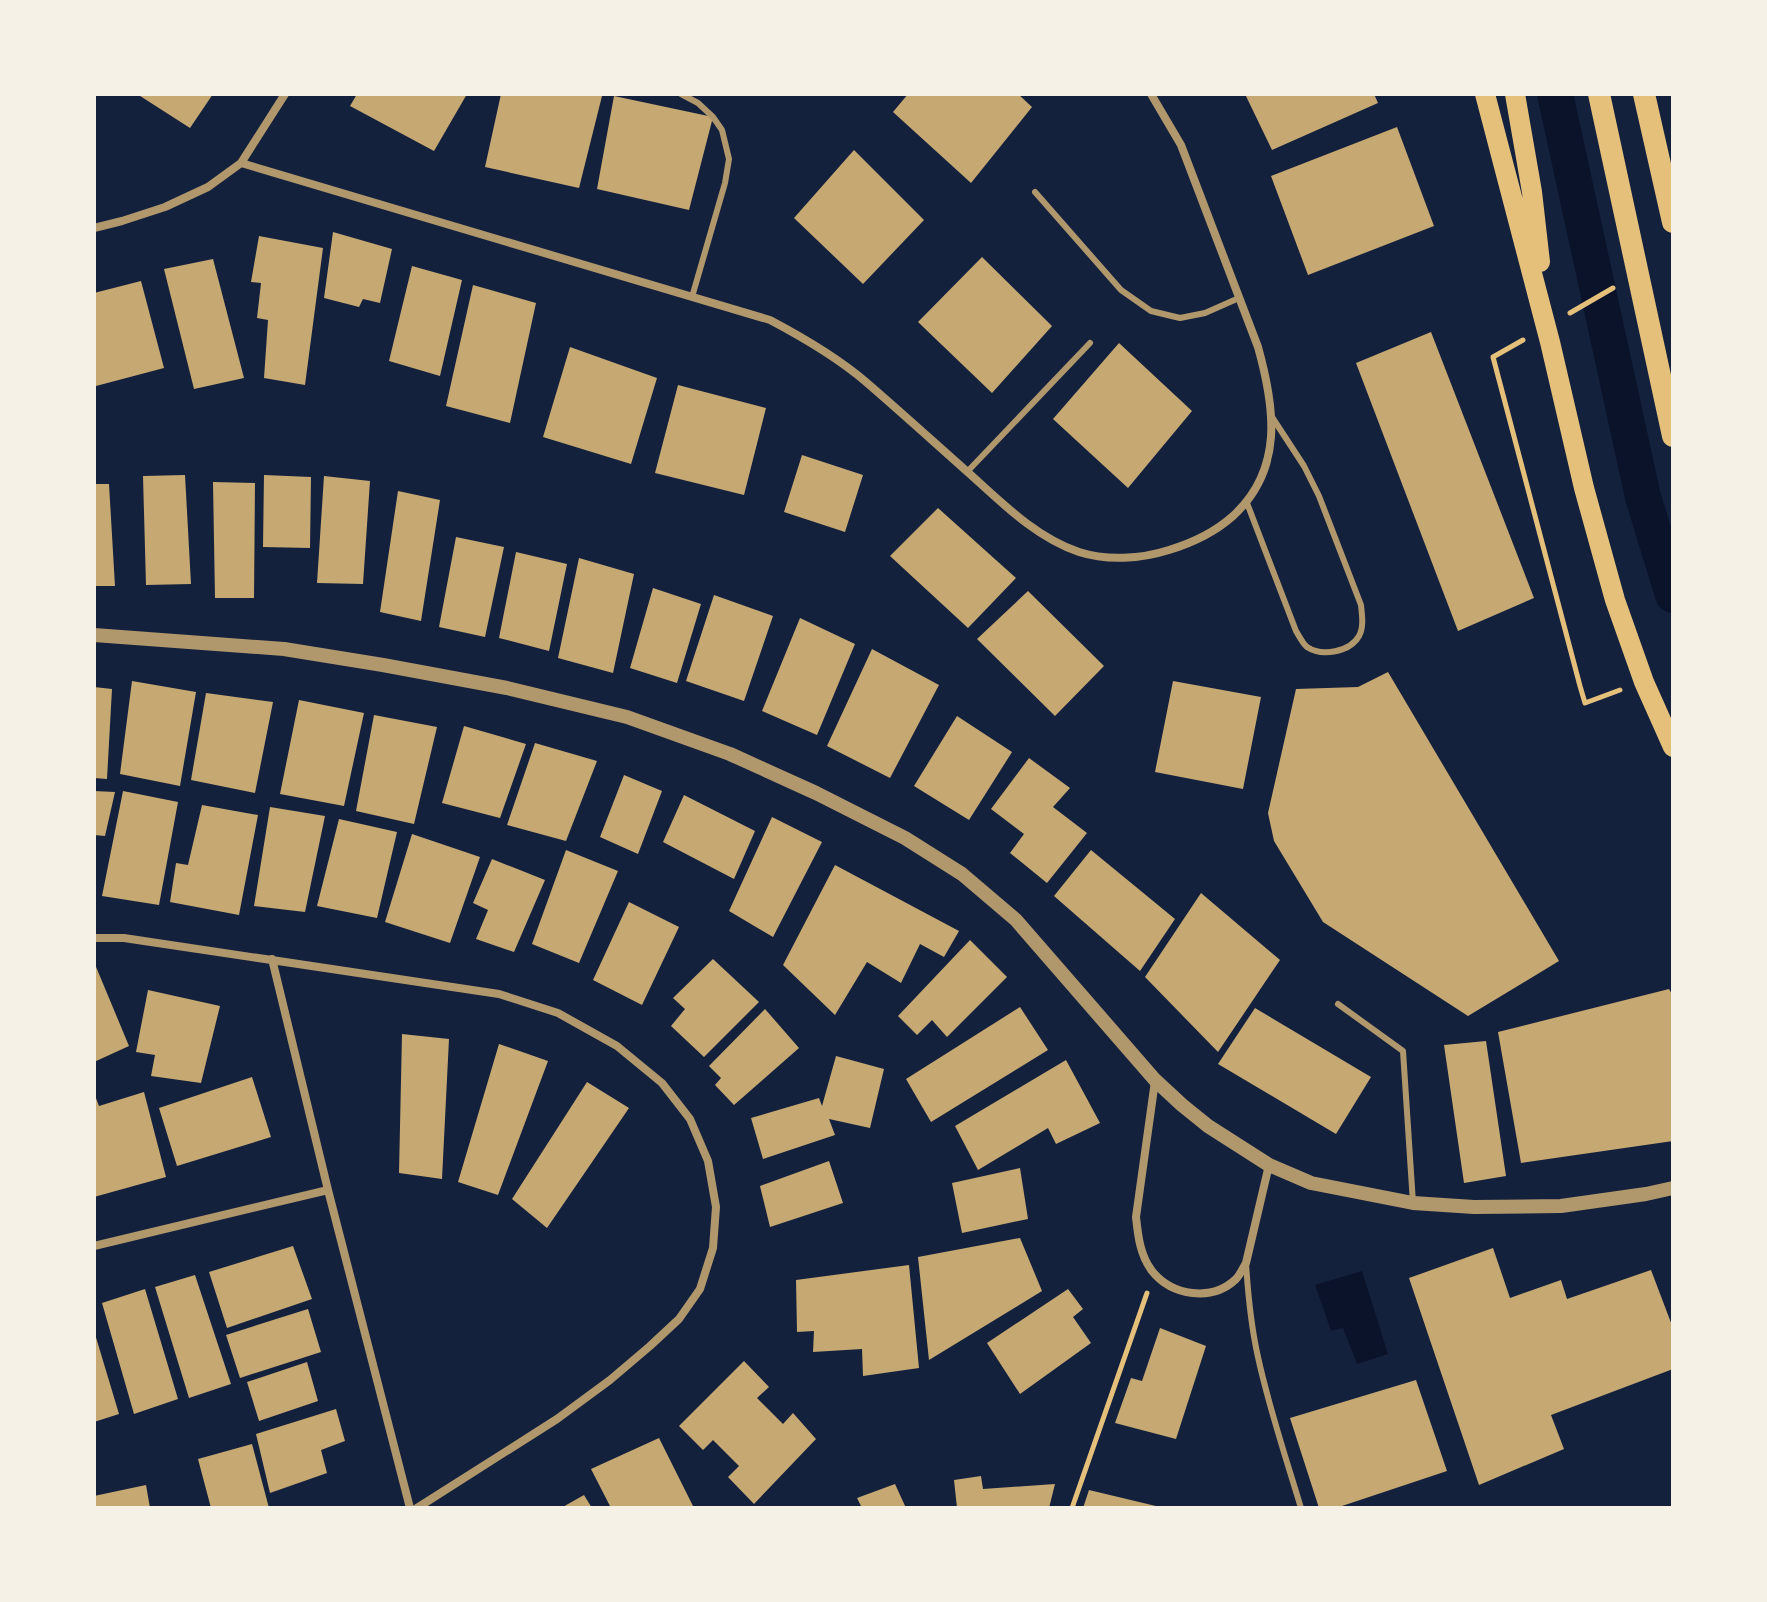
<svg xmlns="http://www.w3.org/2000/svg" width="1767" height="1602" viewBox="0 0 1767 1602" font-family="Barlow,sans-serif">
	<style>
		.water { fill: #0b132b }
		.lines { fill: none; stroke-linecap: round; stroke-linejoin: round }
		.canal { stroke: #0b132b; stroke-width: 36 }
		.building { fill: #c6a872 }
		.path { stroke: #e5c07b; stroke-width: 5 }
		.service { stroke: #b1986c; stroke-width: 6 }
		.minor { stroke: #b1986c; stroke-width: 8 }
		.tertiary { stroke: #b1986c; stroke-width: 14 }
		.primary { stroke: #e5c07b; stroke-width: 20 }
		.trunk { stroke: #e5c07b; stroke-width: 22 }
	</style>
	<rect width="100%" height="100%" fill="#14213d"/>
	<path class="water" d="M1362,1271L1388,1354L1357,1364L1343,1328L1331,1331L1315,1285Z"/>
	<g class="lines">
		<path class="canal" d="M1555,94L1643,497L1673,595"/>
	</g>
	<path class="building" d="M137,94H213L190,128Z
		M357,94H467L434,151L350,106Z
		M501,94H593L602,96L579,188L485,167Z
		M908,94H1018L1032,107L971,183L893,112Z
		M1245,94H1374L1378,103L1272,150Z
		M614,96L713,117L689,210L597,189Z
		M1397,127L1434,226L1308,275L1271,176Z
		M854,150L924,220L863,284L794,218Z
		M333,232L392,249L380,303L363,299L359,307L324,298Z
		M259,236L323,248L305,385L264,378L268,320L257,318L261,283L251,282Z
		M982,257L1052,326L992,393L918,322Z
		M213,259L244,378L194,389L164,269Z
		M412,266L462,280L440,376L389,361Z
		M141,281L164,368L96,386L94,376V293Z
		M473,285L536,303L510,423L446,406Z
		M1431,332L1534,598L1458,631L1356,363Z
		M1119,343L1192,411L1128,488L1053,419Z
		M570,347L657,378L631,464L543,437Z
		M678,385L766,408L744,495L655,473Z
		M802,455L863,475L845,532L784,512Z
		M185,475L191,584L146,585L143,476Z
		M264,475L311,477L310,548L263,547Z
		M324,476L370,481L363,584L317,583Z
		M213,482L255,483L254,598H215Z
		M94,484H109L115,586H94Z
		M398,491L440,500L421,621L380,612Z
		M938,508L1016,578L968,628L890,556Z
		M456,537L504,547L485,637L439,627Z
		M516,552L567,564L549,651L499,638Z
		M579,558L634,574L613,673L558,658Z
		M653,588L701,604L677,683L630,668Z
		M1028,591L1104,666L1055,716L977,639Z
		M714,595L773,616L744,701L686,681Z
		M800,618L855,644L817,735L762,711Z
		M872,649L939,685L890,778L827,746Z
		M1388,672L1559,961L1468,1016L1323,922L1274,841L1268,813L1296,689L1358,687Z
		M132,681L196,692L180,786L120,774Z
		M1173,681L1261,697L1243,789L1155,772Z
		M94,687L112,689L107,779L94,778Z
		M206,693L273,702L255,793L191,780Z
		M299,700L364,713L344,806L280,794Z
		M374,715L437,727L414,824L356,811Z
		M957,716L1012,752L969,820L914,786Z
		M464,726L526,744L500,818L442,803Z
		M535,743L597,761L566,841L507,825Z
		M1029,758L1070,788L1053,807L1087,833L1047,883L1010,853L1024,834L991,809Z
		M624,775L662,791L638,854L600,837Z
		M94,791L115,792L105,836L94,835Z
		M123,791L178,802L159,905L102,896Z
		M684,795L755,831L734,879L663,842Z
		M202,805L258,815L239,915L170,902L176,863L188,865Z
		M270,807L325,816L305,912L254,906Z
		M772,817L822,842L773,937L729,911Z
		M339,819L397,832L377,918L317,906Z
		M412,834L480,857L450,943L385,922Z
		M566,850L618,871L579,963L532,944Z
		M1091,850L1175,919L1140,971L1054,896Z
		M492,859L545,880L514,952L476,939L488,910L473,903Z
		M835,865L959,931L944,957L920,944L901,983L867,962L835,1015L783,965Z
		M1201,893L1280,960L1218,1052L1145,977Z
		M629,902L679,927L642,1005L593,980Z
		M970,940L1007,977L947,1037L932,1020L917,1035L898,1016Z
		M713,959L759,1002L704,1057L671,1026L685,1009L673,998Z
		M94,962L129,1046L94,1062Z
		M1669,989L1673,996V1141L1521,1163L1498,1032Z
		M148,990L220,1006L201,1083L151,1076L155,1055L136,1052Z
		M1020,1007L1048,1050L931,1122L906,1079Z
		M1255,1008L1371,1077L1336,1134L1218,1064Z
		M765,1009L799,1048L734,1105L715,1085L721,1078L709,1066Z
		M402,1034L449,1039L442,1179L399,1173Z
		M1486,1041L1506,1176L1464,1183L1444,1045Z
		M499,1044L548,1061L498,1195L458,1182Z
		M836,1056L884,1069L870,1128L829,1119L835,1135L763,1159L751,1118L819,1098L822,1106Z
		M1066,1060L1100,1123L1056,1144L1048,1128L978,1170L955,1126Z
		M252,1077L271,1137L177,1166L159,1108Z
		M587,1082L629,1108L547,1228L512,1199Z
		M144,1092L166,1177L94,1197V1093L99,1106Z
		M829,1161L843,1203L770,1227L760,1186Z
		M1020,1168L1028,1219L962,1233L952,1183Z
		M1020,1238L1042,1291L929,1360L918,1257Z
		M293,1246L312,1299L227,1328L209,1272Z
		M1493,1248L1510,1298L1561,1280L1567,1299L1651,1270L1673,1328V1369L1551,1415L1564,1449L1479,1485L1409,1278Z
		M909,1265L919,1368L863,1376L862,1349L813,1352L814,1331L797,1332L796,1280Z
		M195,1275L231,1384L189,1398L155,1287Z
		M145,1289L178,1399L134,1414L102,1303Z
		M1068,1289L1083,1309L1073,1317L1091,1343L1020,1394L987,1343Z
		M308,1309L321,1352L240,1378L226,1335Z
		M1160,1328L1206,1346L1176,1439L1115,1423L1131,1378L1142,1381Z
		M95,1334L119,1414L94,1422V1335Z
		M744,1361L769,1387L757,1398L783,1424L793,1413L816,1439L754,1504L728,1477L739,1466L713,1440L703,1450L679,1426Z
		M307,1362L318,1401L259,1421L247,1382Z
		M1416,1380L1447,1471L1336,1508H1319L1290,1418Z
		M336,1409L345,1441L321,1450L327,1473L270,1493L256,1434Z
		M659,1438L694,1508H611L591,1469Z
		M252,1444L269,1508H211L198,1459Z
		M981,1476L983,1489L1055,1484L1049,1508H957L954,1480Z
		M895,1484L906,1508H862L857,1498Z
		M146,1485L150,1508H94V1496Z
		M1089,1490L1160,1507V1508H1083Z
		M584,1495L592,1508H561Z"/>
	<g class="lines">
		<path class="path" d="M1570,313L1613,288
			M1523,340L1493,357L1580,686L1585,703L1620,690
			M1072,1508L1147,1293"/>
		<path class="service" d="M681,94L698,103L713,117L722,130L729,159L725,183L692,297
			M1035,192L1121,290L1151,311L1180,318L1205,313L1239,298
			M967,472L1090,343
			M1247,503L1296,631C1299,636 1303,644 1307,647C1322,657 1350,652 1359,636C1364,627 1362,615 1361,605L1319,496L1304,466L1272,417
			M1338,1004L1403,1051L1413,1203
			M1246,1263C1248,1295 1251,1326 1258,1357C1269,1408 1286,1458 1301,1508"/>
		<path class="minor" d="M241,163L770,320C804,338 837,357 866,382C902,413 936,444 971,475C1003,504 1037,538 1079,552C1107,561 1141,559 1169,550C1192,543 1214,533 1233,516C1284,469 1275,408 1258,347L1181,145L1151,94
			M94,228L122,221L165,207L208,187L241,163L285,94
			M94,938H124L499,994L558,1013L617,1046L662,1083L690,1119L708,1161L716,1207L713,1248L700,1289L679,1319L650,1346L610,1380L557,1419L417,1508
			M272,959L328,1190L410,1508
			M1155,1081L1136,1217C1138,1236 1140,1255 1152,1271C1172,1296 1212,1302 1236,1279C1240,1275 1243,1268 1246,1263L1269,1165
			M94,1246L328,1190"/>
		<path class="tertiary" d="M94,635L284,649L383,665L507,688L627,717L730,754L816,793L905,838L962,874L1016,920L1155,1080L1182,1105L1208,1126L1269,1165L1311,1183L1413,1203L1474,1207L1561,1206L1646,1194L1673,1188"/>
		<path class="primary" d="M1485,94L1550,342L1584,488L1615,600L1644,682L1673,747
			M1515,94L1532,192L1540,262"/>
		<path class="trunk" d="M1599,94L1673,436
			M1644,94L1673,222"/>
	</g>
	<rect width="1767" height="1602" fill="none" stroke="#f6f1e7" stroke-width="192"/>
</svg>
